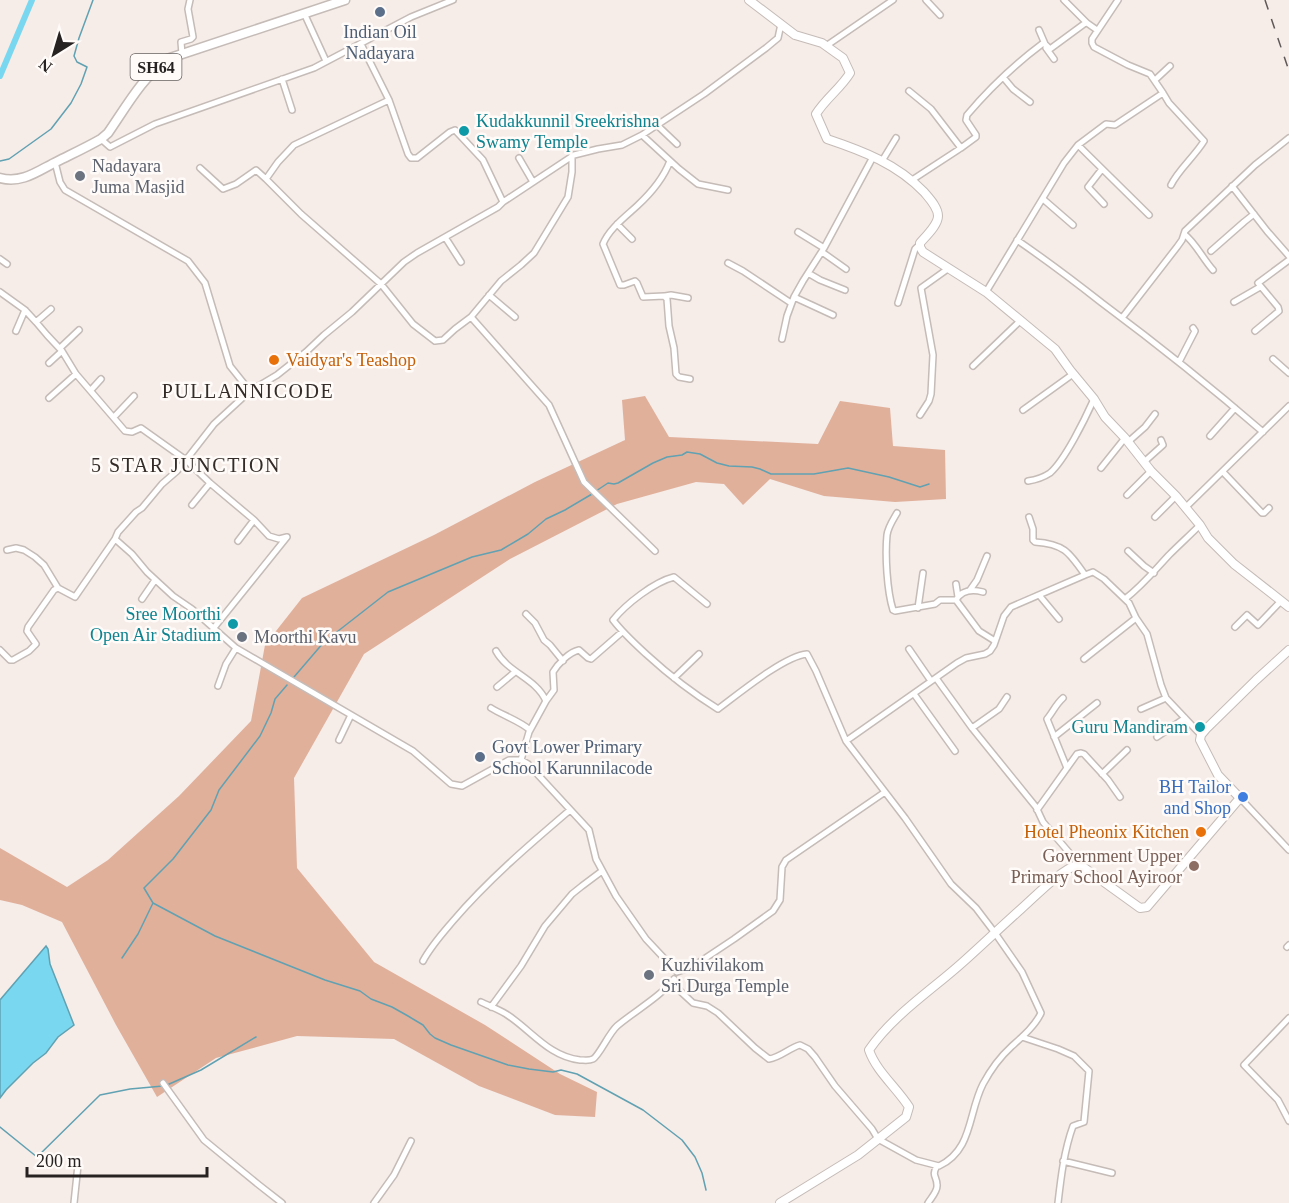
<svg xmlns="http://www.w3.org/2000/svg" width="1289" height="1203" viewBox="0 0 1289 1203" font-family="Georgia,serif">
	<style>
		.green { fill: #e0b09b }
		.water { fill: #79d8f0; stroke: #60a1b2; stroke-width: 1.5 }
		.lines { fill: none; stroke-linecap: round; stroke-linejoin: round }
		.stream { stroke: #60a1b2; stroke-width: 1.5 }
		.canal { stroke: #79d8f0; stroke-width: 6 }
		.street-casing { stroke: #c5bbb7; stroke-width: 8 }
		.secondary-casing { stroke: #c5bbb7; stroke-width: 10 }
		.primary-casing { stroke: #c5bbb7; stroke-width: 11 }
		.street { stroke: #fff; stroke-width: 5 }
		.secondary { stroke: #fff; stroke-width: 8 }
		.primary { stroke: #fff; stroke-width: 8 }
		.rail { stroke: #5e5957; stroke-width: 1.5; stroke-dasharray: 10 10; stroke-linecap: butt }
		.service-dot { fill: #5c6f8a; stroke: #fffbf9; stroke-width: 2 }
		.culture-dot { fill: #0f9aa8; stroke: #fffbf9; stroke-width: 2 }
		.worship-dot { fill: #6b7280; stroke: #fffbf9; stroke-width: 2 }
		.food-dot { fill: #e8710a; stroke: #fffbf9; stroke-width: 2 }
		.shop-dot { fill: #3f7fe0; stroke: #fffbf9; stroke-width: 2 }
		.education-dot { fill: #8d6e63; stroke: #fffbf9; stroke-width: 2 }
		.labels { text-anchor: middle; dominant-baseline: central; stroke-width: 5; stroke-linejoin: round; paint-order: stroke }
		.shield { fill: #fffbf9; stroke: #676362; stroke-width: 1.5 }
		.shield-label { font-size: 16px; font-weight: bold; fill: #262221 }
		.service-label { font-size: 18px; fill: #4e5e75; stroke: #fffbf9 }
		.culture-label { font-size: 18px; fill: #0d838f; stroke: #fffbf9; text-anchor: end }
		.worship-label { font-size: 18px; fill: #5b616d; stroke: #fffbf9; text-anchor: start }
		.food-label { font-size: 18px; fill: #c56008; stroke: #fffbf9; text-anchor: start }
		.shop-label { font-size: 18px; fill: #366cbe; stroke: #fffbf9; text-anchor: end }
		.education-label { font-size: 18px; fill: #785e54; stroke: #fffbf9; text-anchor: end }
		.neighbourhood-label { font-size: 20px; letter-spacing: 1.5px; fill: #332c28; stroke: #fffbf9 }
	</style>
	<rect width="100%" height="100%" fill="#f6ece8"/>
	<path class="green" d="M645,396L669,437L818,444L840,401L890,408L893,446L945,450L946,499L895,502L824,496L770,479L743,505L724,484L696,482L617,504L510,559L364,654L294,778L297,868L374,962L485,1025L560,1074L597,1092L595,1117L555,1115L479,1086L394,1039L297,1036L216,1058L157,1097L116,1025L62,922L22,905L0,900V848L67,887L108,860L179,796L251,721L265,645L302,598L434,535L535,482L625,440L622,400Z"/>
	<path class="water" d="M46,946L48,949L50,964L74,1025L58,1037L46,1053L33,1063L6,1090L0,1098V1000Z"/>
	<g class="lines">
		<path class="stream" d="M0,161L9,159L51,129L71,103L81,84L87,67L77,62L74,56L79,38L93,0
			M596,491L608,483L614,484L618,483L653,463L667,457L682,455L687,452L700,454L717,463L729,466L752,467L760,469L771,474H814L848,468L889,477L920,487L929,484
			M294,677L324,642L388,592L472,557L501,550L528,534L546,519L565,510L592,494
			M153,903L215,936L325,980L360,991L371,999L392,1007L408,1016L423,1025L430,1034L435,1038L451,1045L508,1065L529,1069L553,1072L561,1070L577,1074L643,1110L682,1140L695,1157L702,1173L706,1190
			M122,958L138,934L153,903L144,888L173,859L211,810L219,790L260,736L271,713L275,699L287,685
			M167,1085L201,1070L256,1037
			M0,1127L37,1157L100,1095L130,1089L163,1086"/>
		<path class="canal" d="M0,76L32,0"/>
		<defs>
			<path id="street" d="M926,0L940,15
				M1064,0L1087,23
				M304,13L326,61
				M781,24L778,38L766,48L704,94L642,135L622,145L598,149L574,155L503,202L498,207L417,253L404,262L352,312L324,335L306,352L277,375L250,391L214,424L186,460L177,471L162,484L142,508L136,512L118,532L115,539L132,554L147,572L173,596L192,609L236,648L413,751L451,784L462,786L509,760H521L528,764L589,830L596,859L616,896L646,939L677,972L692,967L734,939L773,911L780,900L782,867L786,860L885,792
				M1039,30L1045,44
				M361,44L389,100L408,154L411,158H417L450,132L455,130L483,160L503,202
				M826,46L893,0
				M1046,48L1054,59
				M182,54L181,42L191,39L193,37L188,9L190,0
				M1003,77L1013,89L1030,102
				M282,79L292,110
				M1155,80L1170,66
				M909,91L931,109L961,148
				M1163,93L1169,103L1204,141C1195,156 1178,170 1171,185
				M389,100L294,145L278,162L266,179L301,214L381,284L413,324L435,341L443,340L455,329L471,317L501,281L521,265L534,253L568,197L572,172V156
				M657,125L677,144
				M642,135L679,169L698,184L728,190
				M101,139L110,147L155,124L314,68L411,17L453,0
				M1078,145L1149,215
				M519,158L533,182
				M670,161C664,177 650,194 637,206C625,217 609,229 603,244L620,285H624L635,281L637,283L643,297L664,296L667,299L669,326L674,348L676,374L679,377L690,379
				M882,161L896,138
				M55,162L60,182L65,190L188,261L205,283L230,366L250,391
				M200,168L223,189L236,184L256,170L266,179
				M1102,169L1088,187L1104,204
				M912,180L961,148L976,137V135L966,120L967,115C989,89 1014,65 1042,44H1045L1050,49L1084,24L1087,23L1097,30
				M1232,186L1267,231L1289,256
				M1043,199L1073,225
				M617,224L632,239
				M798,232L824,248
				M1184,234C1195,242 1203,259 1213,270
				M445,237L461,262
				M1017,240C1046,260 1074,281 1102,303C1157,344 1211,387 1263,432
				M1211,251L1244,222L1254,214
				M822,252L846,269
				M0,259L7,264
				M728,263L743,271L791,303
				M808,273L820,280L845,290
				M0,292L25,310L36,322
				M986,292L1064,163L1078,145L1106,124L1115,125L1163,93L1150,74L1128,65L1094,47L1092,43V39L1118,0
				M489,295L515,317
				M665,296L671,295L688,298
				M794,297L833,315
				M1234,302L1260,287
				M898,303L915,249L917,247H920
				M51,309L36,322L47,335L62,351
				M471,317L549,405L584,482L655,551
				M1122,318L1177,247L1182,240L1185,231L1255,165L1289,138
				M16,331L25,310
				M1255,331L1279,311L1278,307L1258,283L1289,260
				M782,339L787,316L794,297L803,281L824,248L873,157
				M60,348L79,330
				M1273,359L1289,373
				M1179,362L1195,331L1193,328
				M49,363L62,351L76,374L125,431L132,432L141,428L186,460L210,483L254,520L269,536L279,539L287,537L213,629
				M973,366L1021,320
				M91,390L101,379
				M49,398L76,374
				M1023,410L1073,374
				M920,415L929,401L931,394L933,355L921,288L949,268
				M114,417L134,396
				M1210,436L1235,408
				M1128,442L1145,427L1155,414
				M1144,462L1163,445L1161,440
				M1101,468L1125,438
				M1223,472L1262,513H1264L1269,508
				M1028,481C1035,480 1044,477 1050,473C1065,460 1085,419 1094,399
				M1127,495L1151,471
				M192,505L210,483
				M1185,508L1289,406
				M897,513C893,520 888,527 887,535C885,555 887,591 893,610L895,611L935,604L940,600H956L979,631L995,641
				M1029,517L1033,529V540L1035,542C1064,544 1069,552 1085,575L1093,572L1104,579L1129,603L1136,618L1147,634L1161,685L1166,698L1201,735
				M1155,517L1176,496
				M238,541L254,520
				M7,550L16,548L24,550L35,557L44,565L58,588L75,597L115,539
				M1128,551L1144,566L1154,573
				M956,584L958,597
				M970,590L977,580L987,556
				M1039,595L1059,619
				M142,599L155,580
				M1125,599C1143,585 1154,571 1169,555C1179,545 1190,535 1200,525
				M956,600C962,590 972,589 983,592
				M918,608L923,573
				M526,614L535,623L544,640L550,645L563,661
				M1235,627L1247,615L1258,625L1281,601
				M909,649L931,681
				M0,650L10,660H13L29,651L36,644L27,631L28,627L54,590L58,588
				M496,651C508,673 536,678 546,701L529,732L521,760
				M1084,659L1136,618
				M674,678L699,654
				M936,678L972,728L1036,807L1043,822L1079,864
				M218,686L226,664L236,648
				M497,687L515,672
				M914,694L955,751
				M1063,698C1056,704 1053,712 1047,719L1067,768
				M546,701L554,690L553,672C558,664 569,652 579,650L588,658L591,659L622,632
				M491,708C502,715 520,721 530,730
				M1141,709L1166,698
				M972,728L999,709L1007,697
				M1054,737L1097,703
				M1157,737L1185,718
				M339,740L351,715
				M846,741L957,663L966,658L985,654L990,651L994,645L1004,616L1011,607L1085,575
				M1102,774L1127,750
				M1240,798L1289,850
				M1037,810L1077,754L1081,753L1084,754L1108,780L1120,797
				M1287,947L1289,945
				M423,961C431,946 442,934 453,921C488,880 529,845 570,810
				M673,980L680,991L693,1003L707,1006L718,1013L755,1048L769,1059C781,1057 789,1048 800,1045L808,1049L815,1057L835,1086L872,1129L878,1139L916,1160L939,1166C973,1150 968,1113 983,1084C990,1071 1000,1057 1011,1047C1022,1037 1035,1026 1041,1013L1022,972L995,933L976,908L951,884L905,818L846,741L816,671L807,654C784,656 737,695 718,709C692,693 669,675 646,654C634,643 623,633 613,620C626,604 654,582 674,577L707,604
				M481,1002C489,1006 498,1009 506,1014C530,1029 549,1057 580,1060C584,1060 589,1061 593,1059C599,1056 609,1033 617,1026C636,1010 659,998 674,979
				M491,1007L521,966L545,926L572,894L582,886L602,871
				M1289,1018L1244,1065L1278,1100L1289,1121
				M1022,1037L1058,1049L1074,1056L1089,1071L1084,1122L1073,1126C1064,1151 1061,1177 1058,1203
				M163,1083L204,1140L259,1185L282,1203
				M1063,1161L1112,1173
				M74,1203L78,1165
				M374,1203L394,1175L411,1141
				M928,1203C931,1198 938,1191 937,1185C937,1176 931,1176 937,1166"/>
			<path id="secondary" d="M749,0L795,35L822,43L843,58L850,73C841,88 826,98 816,114L827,139C863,151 897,164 924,192C929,198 938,207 938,216C938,225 926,236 920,243V247L923,252L986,292L1055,349L1070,370L1094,399L1105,417L1125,438L1151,471L1176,496L1200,525L1208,538L1234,564L1289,607
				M780,1203L858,1155L906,1117L909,1107C897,1088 876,1071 869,1050C893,1015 932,990 963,962C983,944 1002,926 1021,909C1038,894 1059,871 1079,864L1140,908L1147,907L1240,798L1218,775L1200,740L1201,735L1206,729L1256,680L1289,650"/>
			<path id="primary" d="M0,178C23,184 39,170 58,161C72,154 87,147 101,139L108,133C126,107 142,78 167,59L345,0"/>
		</defs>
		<use href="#street" class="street-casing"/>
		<use href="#secondary" class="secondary-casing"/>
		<use href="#primary" class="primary-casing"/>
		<use href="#street" class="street"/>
		<use href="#secondary" class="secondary"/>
		<use href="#primary" class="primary"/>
		<path class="rail" d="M1265,0L1289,71"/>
	</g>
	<g class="service-dot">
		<circle cx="380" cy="12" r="6"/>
		<circle cx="480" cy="757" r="6"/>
	</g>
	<g class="culture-dot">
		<circle cx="464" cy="131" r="6"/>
		<circle cx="233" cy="624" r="6"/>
		<circle cx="1200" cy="727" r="6"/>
	</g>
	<g class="worship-dot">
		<circle cx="80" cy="176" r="6"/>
		<circle cx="242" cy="637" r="6"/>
		<circle cx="649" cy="975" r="6"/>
	</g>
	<g class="food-dot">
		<circle cx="274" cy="360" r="6"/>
		<circle cx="1201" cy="832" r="6"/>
	</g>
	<circle class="shop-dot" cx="1243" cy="797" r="6"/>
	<circle class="education-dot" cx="1194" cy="866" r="6"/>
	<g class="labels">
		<rect class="shield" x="130.5" y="54" width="51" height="26" rx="4.5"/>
		<g class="shield-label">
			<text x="156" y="67">SH64</text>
		</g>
		<g class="service-label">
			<text x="380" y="32">Indian Oil<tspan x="380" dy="21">Nadayara</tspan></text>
			<text x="492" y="747" text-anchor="start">Govt Lower Primary<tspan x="492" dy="21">School Karunnilacode</tspan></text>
		</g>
		<g class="culture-label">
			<text x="476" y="121" text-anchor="start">Kudakkunnil Sreekrishna<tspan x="476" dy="21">Swamy Temple</tspan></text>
			<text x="221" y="614">Sree Moorthi<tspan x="221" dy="21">Open Air Stadium</tspan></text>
			<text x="1188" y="727">Guru Mandiram</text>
		</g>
		<g class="worship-label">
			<text x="92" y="166">Nadayara<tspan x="92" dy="21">Juma Masjid</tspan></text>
			<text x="254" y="637">Moorthi Kavu</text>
			<text x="661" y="965">Kuzhivilakom<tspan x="661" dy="21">Sri Durga Temple</tspan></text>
		</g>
		<g class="food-label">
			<text x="286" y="360">Vaidyar's Teashop</text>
			<text x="1189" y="832" text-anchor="end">Hotel Pheonix Kitchen</text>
		</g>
		<g class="shop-label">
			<text x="1231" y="787">BH Tailor<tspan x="1231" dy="21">and Shop</tspan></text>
		</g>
		<g class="education-label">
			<text x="1182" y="856">Government Upper<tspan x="1182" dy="21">Primary School Ayiroor</tspan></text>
		</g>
		<g class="neighbourhood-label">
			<text x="248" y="391">PULLANNICODE</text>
			<text x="186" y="465">5 STAR JUNCTION</text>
		</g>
	</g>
	<g transform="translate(54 54) rotate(217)" stroke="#fffbf9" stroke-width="4.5" paint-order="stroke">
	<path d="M0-4.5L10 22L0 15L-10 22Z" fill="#262221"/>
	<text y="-9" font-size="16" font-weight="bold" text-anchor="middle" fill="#262221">N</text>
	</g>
	<path d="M27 1167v9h180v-9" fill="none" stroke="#262221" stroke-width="3"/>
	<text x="36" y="1167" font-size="18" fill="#262221" stroke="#fffbf9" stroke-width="4.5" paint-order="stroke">200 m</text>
</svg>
